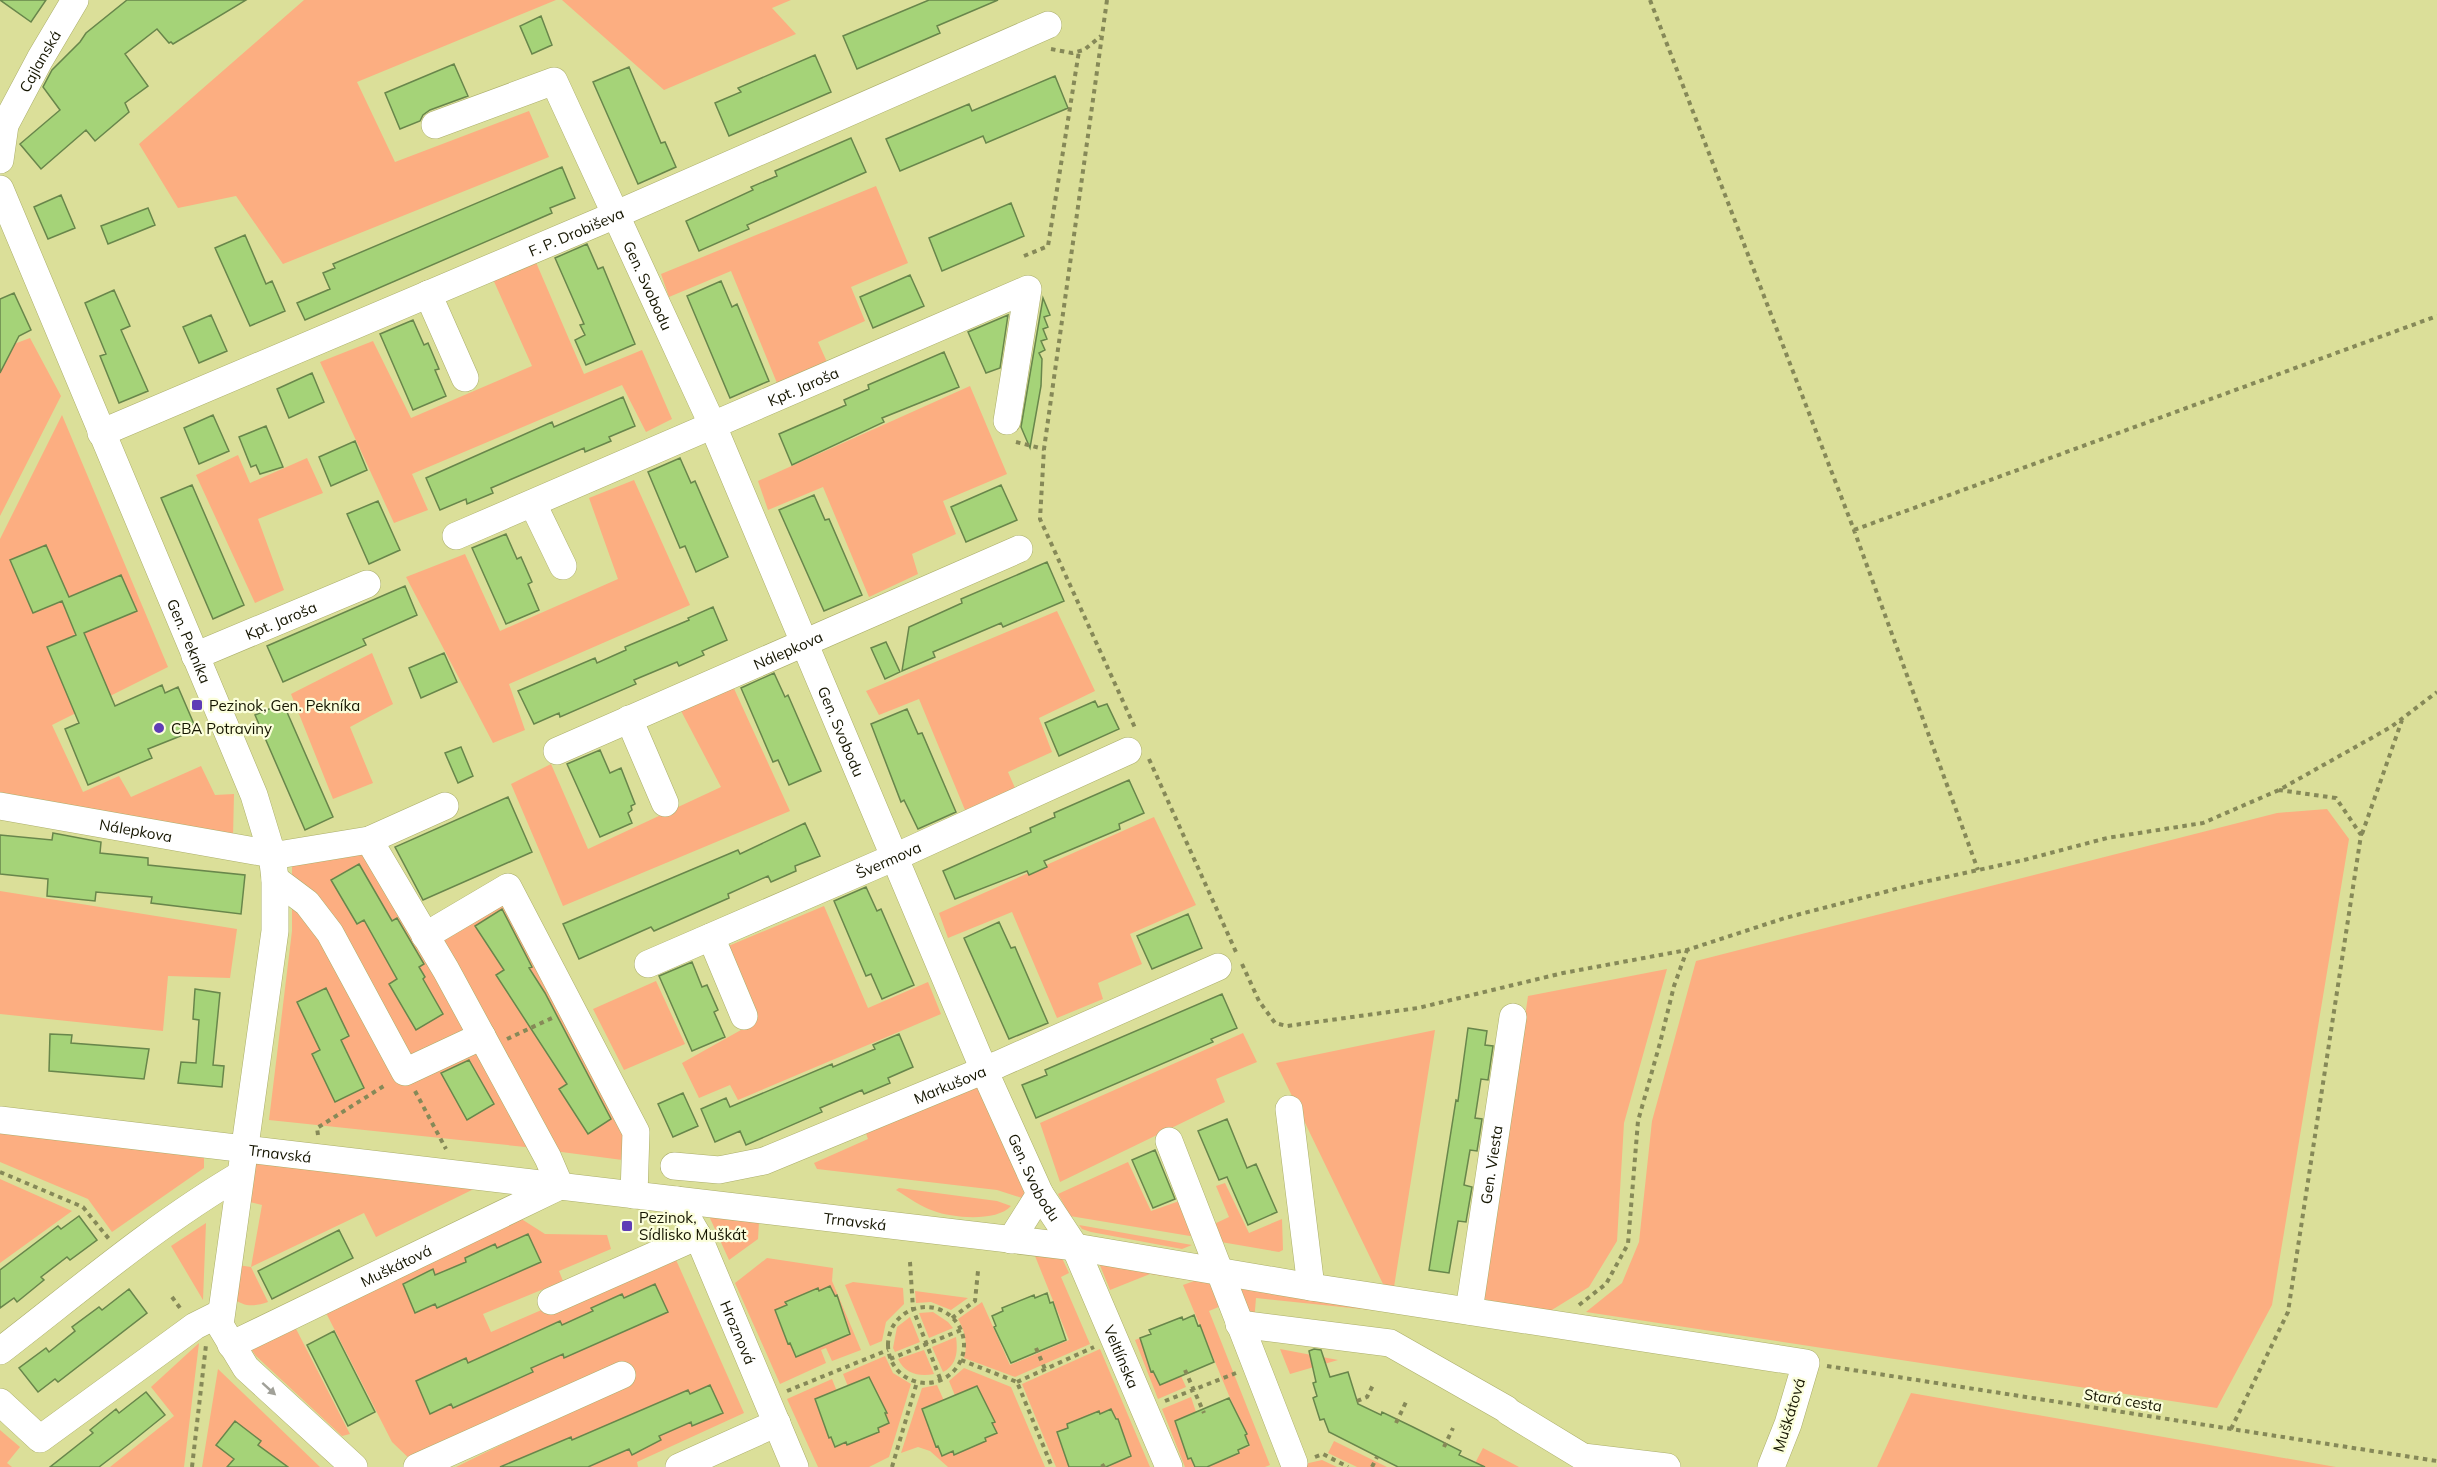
<svg xmlns="http://www.w3.org/2000/svg" width="2437" height="1467" viewBox="0 0 2437 1467" font-family="Mulish,sans-serif">
	<style>
		.green { fill: #fcae81 }
		.building { fill: #a5d378; stroke: #68864b; stroke-width: 1.5 }
		.lines { fill: none; stroke-linecap: round; stroke-linejoin: round }
		.minor-casing { stroke: #abae69; stroke-width: 28 }
		.path { stroke: #868958; stroke-width: 4; stroke-dasharray: 4.5 4.5; stroke-linecap: butt }
		.minor { stroke: #fff; stroke-width: 27 }
		.oneway { fill: #a1a199 }
		.poi-dot { fill: #5f3db6; stroke: #fbfedb; stroke-width: 2 }
		.labels { text-anchor: middle; dominant-baseline: central; stroke-width: 4.5; stroke-linejoin: round; paint-order: stroke }
		.street-label { font-size: 15px; fill: #151500; stroke: #fbfedb }
		.poi-label { font-size: 15px; fill: #151500; stroke: #fbfedb; text-anchor: start }
	</style>
	<rect width="100%" height="100%" fill="#dbdf99"/>
	<path class="green" d="M304,0H556L357,82L395,162L529,111L549,157L283,264L236,196L178,208L139,144Z
		M562,0H791L772,8L796,34L664,90Z
		M876,186L908,263L851,287L865,321L818,342L827,362L777,383L731,271L669,297L661,274Z
		M535,260L584,374L642,350L672,419L646,432L622,385L412,474L428,510L394,523L320,362L373,341L411,418L532,366L492,277Z
		M30,338L61,396L0,516V370L14,344Z
		M970,386L1007,474L943,501L956,534L912,554L918,574L869,597L823,487L768,510L758,481Z
		M62,415L168,667L52,725L83,792L119,776L131,797L201,766L215,795L234,794L233,837L0,795V539Z
		M238,455L250,483L307,458L323,493L258,519L284,590L255,603L196,475Z
		M634,480L690,605L509,684L525,730L493,743L406,577L465,554L500,631L618,579L589,498Z
		M1057,611L1095,691L1039,718L1052,752L1008,772L1015,788L965,810L919,699L879,715L866,691Z
		M372,653L393,704L350,727L373,783L333,799L291,694Z
		M731,682L790,811L563,906L511,784L551,764L588,849L721,787L679,707Z
		M2327,809L2349,839L2272,1305L2217,1408L1586,1312L1622,1283L1639,1242L1652,1121L1696,961L2277,813Z
		M1154,817L1196,905L1130,934L1142,964L1098,983L1103,999L1057,1018L1012,912L948,938L939,913Z
		M368,848L535,1148L269,1120L292,931V861Z
		M0,891L237,929L230,978L168,976L163,1031L0,1014Z
		M507,895L629,1132L630,1161L554,1151L436,939Z
		M824,906L868,1008L928,982L941,1014L738,1100L730,1085L699,1098L682,1063L757,1021L726,947Z
		M1667,969L1624,1123L1617,1241L1589,1287L1547,1313L1484,1299L1528,996Z
		M656,981L685,1044L624,1070L593,1009Z
		M1435,1030L1394,1287L1384,1286L1276,1063Z
		M1243,1033L1257,1062L1216,1079L1225,1102L1060,1182L1040,1123Z
		M980,1079L1030,1187L1022,1198L997,1190L817,1169L814,1163L868,1139L864,1128Z
		M0,1131L204,1158V1168L112,1232L88,1199L0,1162Z
		M1128,1162L1151,1211L1185,1199L1196,1237L1070,1216L1058,1194Z
		M259,1163L480,1186L376,1237L364,1213L251,1267L268,1302C253,1307 245,1307 232,1298L231,1264L251,1267L262,1205L241,1200L252,1165Z
		M0,1179L72,1211L0,1263Z
		M1225,1183L1249,1233L1282,1219L1283,1250L1279,1252L1221,1242L1214,1224L1229,1217L1216,1186Z
		M899,1188L997,1201L1011,1206C997,1222 952,1218 934,1211C921,1207 908,1197 896,1190Z
		M512,1213L545,1234L607,1235L611,1249L559,1271L563,1281L483,1314L491,1332L673,1253L744,1413L637,1462L638,1467H456L632,1381L415,1464L392,1442L323,1307Z
		M709,1216L759,1222L758,1239L729,1260Z
		M206,1223L203,1300L171,1246Z
		M1079,1225L1192,1245L1182,1249L1091,1232L1082,1229Z
		M1035,1256L1062,1258L1069,1273L1061,1277L1090,1344L1015,1377L964,1358C968,1345 965,1331 958,1319L982,1302L1010,1365L1069,1340Z
		M767,1258L833,1268L832,1281L861,1350L832,1361L826,1348L821,1350L826,1363L780,1384L735,1283Z
		M1099,1263L1210,1276L1221,1306L1209,1311L1270,1465L1265,1467H1197L1250,1446L1183,1285L1194,1281L1150,1274L1110,1290Z
		M1228,1279L1409,1314L1256,1298L1254,1322Z
		M853,1282L903,1288L904,1304L886,1322L882,1341L870,1346L845,1285Z
		M915,1291L968,1298L951,1310L931,1302L916,1303Z
		M933,1312L948,1322L953,1328L929,1338L919,1313Z
		M910,1317L920,1342L895,1352L893,1348L897,1327Z
		M292,1321L350,1434L342,1436L256,1356L249,1346Z
		M956,1337C958,1351 957,1365 943,1372L932,1347Z
		M1140,1338L1160,1385L1181,1376L1186,1387L1158,1399L1135,1340Z
		M199,1343L184,1467H110L174,1416L151,1387Z
		M1100,1349L1150,1467H1110L1107,1462L1097,1467H1056L1022,1384Z
		M1280,1349L1338,1360L1290,1374Z
		M924,1350L934,1374C920,1377 905,1374 898,1359Z
		M885,1356L893,1373L911,1384L889,1457L869,1467H818L787,1399L832,1379L838,1394L849,1389L843,1374Z
		M964,1368L1011,1387L1045,1467H948L930,1451L918,1447L901,1453L922,1388L937,1385L945,1403L956,1398L949,1381Z
		M218,1369L320,1467H202Z
		M1911,1393L2336,1467H1877Z
		M1191,1397L1196,1412L1175,1421L1195,1467H1185L1162,1409Z
		M0,1430L20,1447L7,1463L12,1467H0Z
		M1334,1441L1387,1467H1357L1328,1453Z
		M1483,1448L1519,1467H1473Z
		M1322,1460L1337,1467H1301L1300,1465Z"/>
	<path class="building" d="M0,0H46L31,22Z
		M127,0H246L173,44L171,42L169,43L157,29L125,54L148,86L125,103L129,112L95,141L86,130L41,169L20,144L60,110L43,87L52,70L80,42L86,33Z
		M929,0H998L937,26L940,33L857,69L843,36Z
		M541,16L552,45L532,54L520,26Z
		M815,55L831,92L729,136L715,103L741,92L738,88Z
		M454,64L468,96L430,110L423,115L420,121L400,129L385,93Z
		M629,67L661,143L665,142L676,167L638,184L593,82Z
		M1055,76L1068,108L986,143L983,136L900,171L886,139L969,104L972,111Z
		M851,138L866,172L747,225L749,229L699,251L686,221L753,190L751,187L777,176L775,171Z
		M562,167L575,198L550,208L552,213L305,320L297,303L330,289L323,273L335,268L333,264Z
		M61,195L75,228L48,239L34,207Z
		M1011,203L1024,236L942,271L929,238Z
		M148,208L155,225L108,244L101,226Z
		M245,235L266,284L272,281L285,311L250,326L215,248Z
		M587,244L598,269L603,267L635,344L586,365L575,340L585,335L580,325L584,324L555,258Z
		M910,275L924,306L873,328L860,297Z
		M721,281L732,307L737,304L769,381L730,398L687,296Z
		M114,290L130,326L121,330L148,391L119,403L100,356L106,354L85,303Z
		M14,293L31,330L19,336L0,373V299Z
		M1043,298L1050,315L1044,317L1048,327L1043,329L1047,339L1041,341L1045,350L1039,353L1042,359L1041,386L1030,448L1021,427Z
		M211,315L227,351L199,363L183,327Z
		M1008,315L1000,368L986,373L968,332Z
		M413,320L424,345L428,343L439,369L435,370L446,396L413,410L380,334Z
		M944,352L959,387L882,418L884,422L792,465L779,434L846,405L844,400L869,389L868,385Z
		M312,373L324,402L289,418L277,389Z
		M623,397L635,426L609,437L611,441L585,452L584,448L491,488L493,493L467,504L466,499L440,510L426,478L552,422L554,427Z
		M213,415L229,451L199,464L184,428Z
		M266,426L283,467L260,474L256,465L251,467L239,437Z
		M355,441L367,470L331,486L319,457Z
		M680,458L691,483L695,481L728,557L696,572L685,546L680,548L648,472Z
		M192,485L244,605L213,619L161,498Z
		M1001,485L1017,520L966,542L951,507Z
		M814,495L825,520L829,519L862,595L824,611L779,510Z
		M378,501L400,550L369,564L347,514Z
		M506,534L517,559L521,557L532,582L528,584L539,610L506,624L472,548Z
		M46,545L69,597L121,575L137,611L84,633L115,706L162,685L165,693L178,687L194,724L181,729L183,735L148,749L152,758L88,785L65,729L79,723L47,647L76,635L62,601L33,613L10,560Z
		M1047,562L1064,601L1003,627L1001,623L933,652L935,657L902,671L909,627L962,603L961,599Z
		M405,586L417,615L363,639L366,645L283,682L267,646Z
		M713,607L727,640L702,651L704,655L679,666L677,662L634,680L636,684L560,717L559,713L534,724L518,691L595,658L597,663L626,650L625,647L689,620L688,618Z
		M886,642L900,672L885,679L871,648Z
		M444,653L457,682L421,698L409,668Z
		M774,673L785,697L788,695L821,771L789,785L778,760L773,762L741,688Z
		M1095,701L1098,707L1107,704L1119,729L1059,756L1045,723Z
		M283,703L333,817L305,830L255,715Z
		M907,709L918,734L922,733L956,812L918,829L904,800L901,802L871,724Z
		M461,747L473,776L458,783L445,753Z
		M600,750L610,773L621,768L635,804L631,806L632,810L628,813L632,823L600,837L567,764Z
		M1129,780L1144,813L1119,824L1120,829L1044,861L1047,867L1029,875L1027,871L955,899L943,871L1031,832L1030,828L1055,817L1054,813Z
		M508,797L532,852L423,900L395,847Z
		M805,823L820,856L795,866L796,871L771,882L768,876L728,894L729,898L654,931L651,927L579,959L563,924L738,850L740,854Z
		M53,833L101,842L100,853L148,858V865L245,875L241,914L151,903L152,897L96,892L95,901L47,896L48,879L0,874V835L52,840Z
		M359,864L392,921L397,918L424,964L419,967L425,977L423,979L443,1014L416,1030L389,984L397,979L364,920L357,924L331,880Z
		M866,887L877,911L881,909L914,985L882,999L871,974L866,976L834,901Z
		M502,909L532,967L529,968L545,993L611,1119L588,1134L559,1089L567,1084L496,975L504,970L475,926Z
		M1188,914L1202,948L1152,969L1137,936Z
		M999,922L1011,948L1015,947L1048,1023L1009,1039L964,938Z
		M692,962L702,987L707,985L718,1010L714,1012L725,1037L692,1051L659,976Z
		M326,988L349,1036L341,1040L364,1088L335,1102L312,1054L320,1050L297,1002Z
		M195,989L220,993L213,1065L224,1066L222,1087L178,1083L181,1062L196,1063L199,1020L193,1019Z
		M1222,994L1237,1028L1211,1039L1213,1042L1036,1118L1022,1085L1047,1075L1045,1070Z
		M1468,1028L1487,1031L1485,1045L1493,1046L1488,1080L1481,1079L1475,1118L1482,1119L1477,1151L1470,1150L1464,1185L1472,1187L1466,1222L1458,1221L1449,1273L1429,1270L1456,1100L1458,1101Z
		M50,1034L72,1035L71,1043L149,1049L144,1079L49,1071Z
		M899,1034L913,1067L888,1078L890,1083L864,1094L862,1090L820,1108L822,1112L746,1145L740,1131L715,1142L701,1109L726,1098L730,1107L832,1064L833,1067L875,1049L873,1045Z
		M469,1060L494,1104L467,1120L441,1073Z
		M683,1093L698,1126L673,1137L658,1104Z
		M1227,1119L1247,1168L1256,1164L1277,1212L1248,1225L1227,1177L1219,1180L1198,1131Z
		M1155,1150L1175,1199L1153,1208L1132,1160Z
		M79,1216L97,1240L70,1260L67,1257L41,1277L44,1280L17,1302L14,1298L0,1308V1270L58,1226L61,1229Z
		M339,1230L353,1258L272,1299L258,1271Z
		M528,1234L541,1262L437,1308L435,1304L415,1313L403,1284L433,1269L435,1275L466,1262L465,1258L495,1244L497,1248Z
		M655,1284L668,1312L564,1358L563,1354L531,1368L533,1372L453,1408L451,1404L430,1414L416,1381L466,1358L468,1363L560,1321L562,1325L593,1311L591,1308L622,1294L624,1298Z
		M830,1286L835,1296L837,1295L850,1334L796,1357L790,1343L788,1344L775,1310L787,1305L785,1302L818,1288L819,1291Z
		M129,1289L147,1313L58,1382L55,1379L38,1392L19,1368L46,1348L49,1352L75,1331L72,1327L99,1307L102,1310Z
		M1047,1293L1050,1303L1053,1302L1066,1340L1011,1363L994,1327L996,1326L992,1316L1003,1311L1002,1308L1034,1295L1035,1298Z
		M1194,1315L1198,1326L1200,1325L1214,1362L1160,1385L1153,1371L1151,1372L1140,1338L1151,1334L1149,1330L1182,1317L1183,1320Z
		M334,1331L375,1412L348,1426L307,1345Z
		M1314,1349L1321,1350L1330,1377L1348,1372L1358,1404L1381,1415L1382,1412L1413,1427L1461,1451L1459,1455L1485,1467H1398L1329,1432L1324,1419L1320,1420L1313,1398L1317,1396L1313,1383L1316,1382L1309,1351Z
		M869,1377L887,1413H885L889,1423L878,1428L879,1432L847,1445L846,1442L835,1447L831,1437L829,1438L815,1399Z
		M710,1385L723,1413L692,1426L691,1422L659,1436L661,1440L632,1455L629,1449L588,1467H500L571,1437L572,1440L688,1390L690,1394Z
		M977,1386L995,1422L992,1423L997,1433L985,1438L986,1441L954,1455L953,1451L942,1456L938,1446L936,1447L922,1409Z
		M146,1392L165,1415L129,1444L99,1467H50L93,1433L90,1430L116,1409L119,1413Z
		M1229,1398L1247,1434L1245,1435L1249,1445L1238,1450L1239,1453L1207,1467H1195L1191,1458L1188,1459L1175,1421Z
		M1111,1409L1116,1419H1118L1131,1456L1106,1467H1069L1057,1432L1068,1428L1067,1424L1099,1411L1100,1414Z
		M235,1421L261,1441L258,1445L288,1467H227L234,1459L216,1445Z"/>
	<g class="lines">
		<defs>
			<g id="minor">
				<path id="s1" d="M435,125L554,81L713,426L984,1070L1040,1194L1075,1247L1169,1467"/>
				<path id="s2" d="M0,160L5,125L40,59L75,0"/>
				<path id="s3" d="M0,189L254,795L272,854L275,879V931L220,1325L246,1368L354,1467"/>
				<path d="M428,294L465,378"/>
				<path id="s4" d="M101,433L601,221L1048,25"/>
				<path d="M533,504L563,566"/>
				<path id="s5" d="M456,536L1028,289L1007,421"/>
				<path id="s6" d="M195,656L367,584"/>
				<path d="M629,719L665,803"/>
				<path id="s7" d="M557,751L1019,549"/>
				<path id="s8" d="M0,806L272,854H284L369,840L445,806"/>
				<path d="M275,879L307,903L330,933L405,1072L482,1036"/>
				<path d="M425,936L508,887L636,1132L634,1195"/>
				<path d="M711,937L744,1016"/>
				<path id="s9" d="M648,964L895,857L1128,751"/>
				<path d="M1289,1109L1311,1287"/>
				<path id="s10" d="M0,1120L1075,1247L1311,1287L1806,1363L1788,1424L1771,1467"/>
				<path d="M1169,1141L1294,1463"/>
				<path id="s11" d="M674,1166L719,1170L764,1161L999,1064L1218,967"/>
				<path id="s12" d="M677,1200L698,1236L795,1467"/>
				<path d="M1011,1240L1040,1194"/>
				<path d="M551,1301L698,1236"/>
				<path id="s13" d="M1469,1311L1513,1017"/>
				<path d="M1239,1324L1390,1343L1506,1409"/>
				<path id="s14" d="M231,1345L560,1186L548,1158L446,970L369,840"/>
				<path d="M0,1351C78,1291 155,1225 240,1175"/>
				<path d="M0,1402L40,1439L195,1326L221,1313"/>
				<path d="M1509,1412L1583,1457L1667,1467"/>
				<path d="M417,1467L622,1375"/>
				<path d="M679,1467L777,1423"/>
			</g>
		</defs>
		<use href="#minor" class="minor-casing"/>
		<path class="path" d="M1107,0L1044,449L1040,519L1136,730
			M1650,0L1854,530L1978,870
			M1051,49L1072,53L1084,50L1101,36
			M1024,256L1048,246L1079,51
			M1016,442L1044,449
			M1854,530L2437,316
			M1149,759L1236,952
			M2362,834L2402,720
			M1242,964L1259,1001L1275,1023L1287,1026L1418,1008L1563,973L1687,950L1785,918L1919,883L2024,860L2107,838L2203,823L2279,790L2391,727L2437,692
			M507,1039L552,1018
			M415,1091L446,1149
			M318,1135L317,1128L387,1084
			M0,1172L83,1207L109,1239
			M910,1262L913,1309L941,1381
			M172,1297L180,1308
			M1579,1305L1606,1284L1628,1244L1638,1121L1660,1043L1674,986L1687,950
			M888 1345a38 38 0 1 1 76 0a38 38 0 1 1-76 0Z
			M952,1318L975,1301L978,1271
			M1036,1348L1045,1369
			M890,1359L961,1330
			M961,1360L1017,1382L1052,1467
			M1827,1366L2437,1461
			M1185,1370L1204,1413
			M1017,1382L1094,1347
			M787,1391L888,1350
			M1165,1401L1236,1373
			M1357,1401L1367,1397L1373,1385
			M1396,1423L1406,1402
			M2231,1429L2288,1312L2361,835L2336,798L2279,790
			M1444,1447L1453,1428
			M1315,1457L1323,1454L1348,1467
			M1102,1464L1104,1467
			M192,1467L206,1345
			M892,1467L917,1382
			M1372,1467L1377,1457"/>
		<use href="#minor" class="minor"/>
	</g>
	<defs><path id="oneway-solid" d="M-6-.8H1V-3.2L6.5 0L1 3.2V.8H-6Z" transform="scale(1.5)"/></defs>
	<use class="oneway" href="#oneway-solid" transform="translate(269 1389) rotate(42)"/>
	<g class="poi-dot">
		<rect x="191" y="699" width="12" height="12" rx="3"/>
		<circle cx="159" cy="728" r="6"/>
		<rect x="621" y="1220" width="12" height="12" rx="3"/>
	</g>
	<g class="labels">
		<g class="street-label">
			<text stroke="none"><textPath href="#s2" startOffset="108">Cajlanská</textPath></text>
			<text stroke="none"><textPath href="#s4" startOffset="516">F. P. Drobiševa</textPath></text>
			<text stroke="none"><textPath href="#s1" startOffset="352">Gen. Svobodu</textPath></text>
			<text stroke="none"><textPath href="#s5" startOffset="378">Kpt. Jaroša</textPath></text>
			<text stroke="none"><textPath href="#s6" startOffset="93">Kpt. Jaroša</textPath></text>
			<text stroke="none"><textPath href="#s3" startOffset="490">Gen. Pekníka</textPath></text>
			<text stroke="none"><textPath href="#s7" startOffset="252">Nálepkova</textPath></text>
			<text stroke="none"><textPath href="#s1" startOffset="838">Gen. Svobodu</textPath></text>
			<text stroke="none"><textPath href="#s8" startOffset="138">Nálepkova</textPath></text>
			<text stroke="none"><textPath href="#s9" startOffset="262">Švermova</textPath></text>
			<text stroke="none"><textPath href="#s11" startOffset="292">Markušova</textPath></text>
			<text stroke="none"><textPath href="#s10" startOffset="282">Trnavská</textPath></text>
			<text stroke="none"><textPath href="#s13" startOffset="148">Gen. Viesta</textPath></text>
			<text stroke="none"><textPath href="#s1" startOffset="1324">Gen. Svobodu</textPath></text>
			<text stroke="none"><textPath href="#s10" startOffset="861">Trnavská</textPath></text>
			<text stroke="none"><textPath href="#s14" startOffset="183">Muškátová</textPath></text>
			<text stroke="none"><textPath href="#s12" startOffset="146">Hroznová</textPath></text>
			<text stroke="none"><textPath href="#s1" startOffset="1524">Veltlínska</textPath></text>
			<text transform="translate(2123 1400) rotate(9)">Stará cesta</text>
			<text transform="translate(1789 1415) rotate(-73)">Muškátová</text>
		</g>
		<g class="poi-label">
			<text x="209" y="705">Pezinok, Gen. Pekníka</text>
			<text x="171" y="728">CBA Potraviny</text>
			<text x="639" y="1217">Pezinok,<tspan x="639" dy="17">Sídlisko Muškát</tspan></text>
		</g>
	</g>
</svg>
